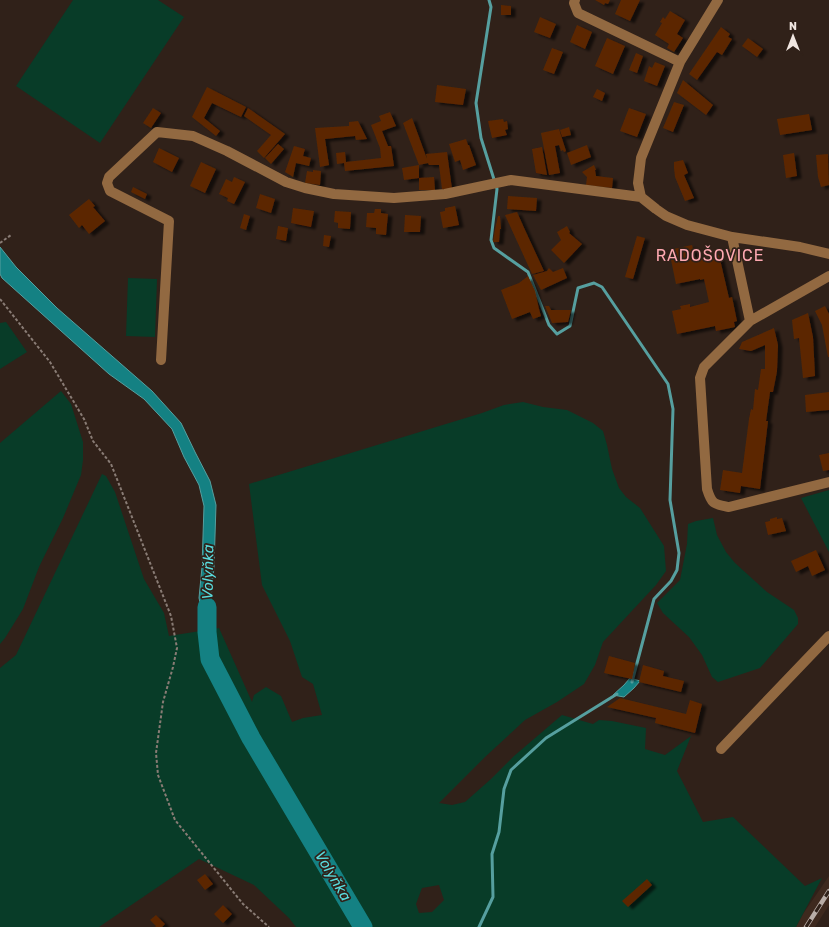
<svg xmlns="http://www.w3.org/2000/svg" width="829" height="927" viewBox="0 0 829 927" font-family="Rubik,sans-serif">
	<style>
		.built { fill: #3e291e }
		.green { fill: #083c28; fill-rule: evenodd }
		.water { fill: #148183; stroke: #569f9f }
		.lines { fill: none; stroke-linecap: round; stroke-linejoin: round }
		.stream { stroke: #569f9f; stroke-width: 3 }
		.river { stroke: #148183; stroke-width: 19 }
		.building { fill: #5b2702; filter: url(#shadow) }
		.path { stroke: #897c75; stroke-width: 2; stroke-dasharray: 3 2; stroke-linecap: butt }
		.minor { stroke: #926941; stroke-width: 10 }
		.rail-casing { stroke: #b9ada7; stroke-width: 4.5 }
		.rail { stroke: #302119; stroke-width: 3; stroke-dasharray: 9; stroke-linecap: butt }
		.labels { text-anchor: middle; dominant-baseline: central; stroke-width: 3.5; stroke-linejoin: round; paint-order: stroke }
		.water-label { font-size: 15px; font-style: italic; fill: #59dbdd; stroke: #302119 }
		.quarter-label { font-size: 16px; letter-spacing: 1px; fill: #fea9b1; stroke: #302119 }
	</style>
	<defs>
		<filter id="shadow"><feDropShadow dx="4.5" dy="2.5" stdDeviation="1" flood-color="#0009"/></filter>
	</defs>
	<rect width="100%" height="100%" fill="#302119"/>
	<path class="built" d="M829,876V905L815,927H796L803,914Z"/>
	<path class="green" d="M73,0H158L184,17L100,143L16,86Z
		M128,278L157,279L155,337L126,336Z
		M6,322L27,352L0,369V323Z
		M61,391L71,404L83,442V460L81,475L63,518L39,567L23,609L5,638L0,644V443Z
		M523,402L543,407L567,410L593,423L603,431L607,445L612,469L619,488L626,497L640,508L664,546L666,571L656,585L603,642L595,665L584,684L557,702L525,720L485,757L439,803L452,805L465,802L491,779L514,756L562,715L593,724L599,720L612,721L646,728L645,749L665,755L691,736L677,771L703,822L733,817L805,886L822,878L796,927H296L289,918L254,885L199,859L99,927H0V668L16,655L102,474L106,476L115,492L144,579L164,613L169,636L219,628L252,702L254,695L266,687L281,696L292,722L303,718L322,715L313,684L302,677L290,641L262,585L249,484L482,413L504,405ZM439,885L444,900L432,912L419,913L416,904L422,888Z
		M829,490V552L801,498Z
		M713,518L717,535L726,552L735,563L767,592L794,610L798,618V624L760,668L718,682L712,677L702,655L689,637L663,613L657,603L680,580L687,544L688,524L696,521Z"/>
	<path class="water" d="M0,247L16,267L57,308L152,391L181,423L195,452L210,481L216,505L214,567L211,598L207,632L199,598L202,567L204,506L199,485L184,457L172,429L144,399L109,374L2,278L0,274Z
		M630,678L640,681L634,688L624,697L613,695L624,685Z"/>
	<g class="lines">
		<path class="stream" d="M489,0L491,7L476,103L481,138L497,189L491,240L494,248L528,272L549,325L557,334L570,326L578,288L594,283L602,287L668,384L673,409L670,500L679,553L677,570L671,581L654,599L632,682
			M479,927L493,897L492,854L499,832L504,789L511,770L546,738L617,694"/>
		<path class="river" d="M207,607V632L210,659L251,738L363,927"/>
	</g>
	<path class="building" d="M595,0H610L608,4L605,3L604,5Z
		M621,0H640L630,21L615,14Z
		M501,5L511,6V15H501Z
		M670,11L685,20L677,34L683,38L674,52L667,48L669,44L655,35L662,23L660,22L663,17L665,19Z
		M540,17L556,24L550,38L534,32Z
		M577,25L592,32L585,49L570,42Z
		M721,27L730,34L728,37L732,39L722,55L717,52L697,80L689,74Z
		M607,38L625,46L613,74L595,66Z
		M748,38L763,49L757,57L742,46Z
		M552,48L563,52L554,74L543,70Z
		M636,53L643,56L637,73L629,70Z
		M655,62L665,66L657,86L644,81L649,66L652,68Z
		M683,80L713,105L706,115L677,93Z
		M437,85L466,89L463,105L435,102Z
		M207,87L246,107L241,117L212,103L204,118L220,131L216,136L192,117Z
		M597,89L605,93L602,101L593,97Z
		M674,102L684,105L673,132L663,128Z
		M153,108L161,113L151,128L143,123Z
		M248,108L285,134L264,158L257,151L271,135L244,116Z
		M629,108L646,114L637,137L620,131Z
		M390,112L396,126L382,131L388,146H391L394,166L345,171L344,163L337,164L336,153L345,152L346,162L381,158L380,148L371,125L381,121L379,116Z
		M809,114L812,130L780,135L777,119Z
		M412,118L427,159L426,154L447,152L452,189H442L439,165H429L428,163L419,165L403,123Z
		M503,119L504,122L507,121L508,129L505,130L507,135L492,138L488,121Z
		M358,121L367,139L356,140L355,136L325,139L329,165L320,167L315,128L349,126V122Z
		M569,127L571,135L562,137L560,130Z
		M559,129L566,151L564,152L563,150L561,151L559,145L555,146L560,173L549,175L541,133Z
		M466,139L468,145H469L476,165L463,170L460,160L455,162L449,144Z
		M278,144L284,149L271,164L265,158Z
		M587,145L591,157L571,165L567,153Z
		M294,146L305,149L303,156L311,158L309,166L296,163L293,177L285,172Z
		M542,147L547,175L536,173L532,149Z
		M159,148L179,158L172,172L153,162Z
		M794,153L797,176L786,178L783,155Z
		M828,154L829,185L821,187L818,177L816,155Z
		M683,160L688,173L684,175L694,198L685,201L675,177L674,168V162Z
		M201,162L216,169L205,193L190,186Z
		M419,165V178L404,180L402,168Z
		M594,165L596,170H595L596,176L613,178L612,188L586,185L587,177L582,172Z
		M313,170L321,171L320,185L305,183L307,171L313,172Z
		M234,177L245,182L234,204L227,201L228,198L219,194L226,179L232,182Z
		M434,177L435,190H419V178Z
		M133,187L147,194L145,199L131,192Z
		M260,194L275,199L271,213L256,208Z
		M508,196L537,198L536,211L507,209Z
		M89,199L95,206L93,207L105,221L89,234L82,225L79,228L69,215Z
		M455,206L459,225L443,228L440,212L445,211V208Z
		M293,208L314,211L311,227L291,223Z
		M375,209H381V213L388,214L386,235L376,234V228L366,227L367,213H374Z
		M335,211L351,212L350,229L338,228V223L334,222Z
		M517,212L525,230L544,271L532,274L505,215Z
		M244,214L250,216L246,230L240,228Z
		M405,215L421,216L420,232H404Z
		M498,216H500L501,229H500L499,242H493L495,229Z
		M278,226L288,228L286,241L276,239Z
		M567,226L570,232L569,233L582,244L564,263L551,250L561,240L557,232Z
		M324,235L331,236L329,247L323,246Z
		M637,236L645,238L633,279L625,277Z
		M692,245L696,260L719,255L729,298L732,297L737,321L734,322L735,327L716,331L715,326L677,334L672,311L681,309L680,306L690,304V307L709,302L704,279L700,280V279L676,284L669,250Z
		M549,268L553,272L563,268L567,278L541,290L533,275L547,271Z
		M528,276L535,291L539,309L541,316L533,319L530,312L512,319L501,290L519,283Z
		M545,306H549L551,310H571L568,322L552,323Z
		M825,306L829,314V357H828L822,325L815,311Z
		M808,313L813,337L815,376L803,378L799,338L794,339L792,320Z
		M774,328L778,345L777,371L773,392H770L766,421H768L760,489L741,486L740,493L720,490L723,470L742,473L749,419L751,409L753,410L755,389L758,390L761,369H765V345L751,351L739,349L742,342Z
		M829,392V410L806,412L805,395Z
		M829,453V470L823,471L819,455Z
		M777,517V519L782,518L786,531L768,535L765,522L770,521V519Z
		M816,550L825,570L812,576L808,566L796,572L791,561Z
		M609,656L635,663L632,679L604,673Z
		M643,665L664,671L663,676L684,681L681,692L639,682Z
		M620,698L686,714L690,700L702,704L695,733L655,723L656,718L607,707Z
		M205,874L213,884L205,890L197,880Z
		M647,879L652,885L628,907L622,901Z
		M223,905L232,914L223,923L214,914Z
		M156,915L165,924L162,927H155L156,926L150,920Z"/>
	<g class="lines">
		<path class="path" d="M0,243L11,235
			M0,299L50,362L84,419L93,441L111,464L171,616L177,648L173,667L163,702L156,753L158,775L175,820L243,904L269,927"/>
		<path class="minor" d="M575,0L574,3L578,13L680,62
			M641,197L638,183L641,158L680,62L718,0
			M732,237L750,321L704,367L700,378L707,489C712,505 714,504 729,507L829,482
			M750,321L829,276
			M161,360L169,221L110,191L107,183L109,177L157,132L193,136L227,151L286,182L305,188L334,194L394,198L445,194L511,180L641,197L656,209L666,216L687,225L732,237L800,247L829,254
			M721,749L829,636"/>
		<defs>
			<path id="rail" d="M806,927L829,891"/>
		</defs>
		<use href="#rail" class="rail-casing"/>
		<use href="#rail" class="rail"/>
	</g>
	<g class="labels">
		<g class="water-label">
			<text transform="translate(208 572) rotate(-89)">Volyňka</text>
			<text transform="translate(333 876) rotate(59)">Volyňka</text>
		</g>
		<g class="quarter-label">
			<text x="710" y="255">RADOŠOVICE</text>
		</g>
	</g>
	<g transform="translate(793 36)" stroke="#302119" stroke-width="3" paint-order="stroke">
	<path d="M0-3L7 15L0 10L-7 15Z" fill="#f0e6e1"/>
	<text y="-6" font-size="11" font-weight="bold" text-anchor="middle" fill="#f0e6e1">N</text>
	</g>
</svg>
